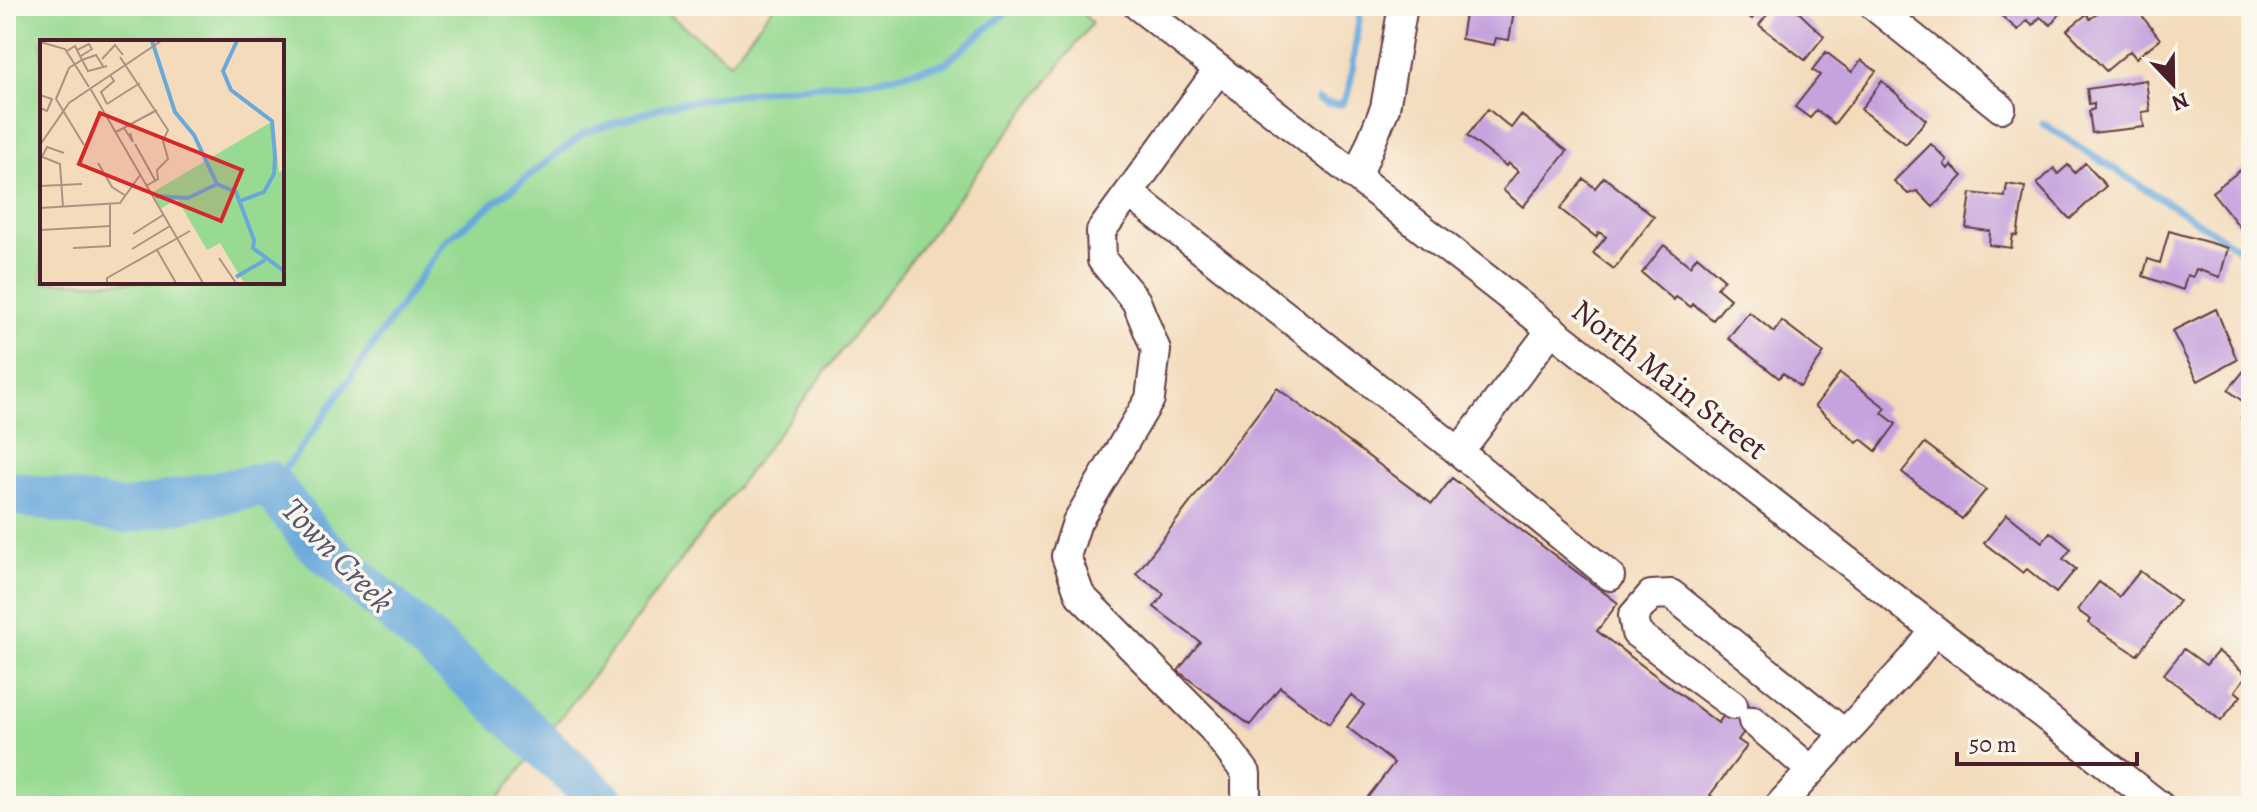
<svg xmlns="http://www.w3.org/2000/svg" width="2257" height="812" viewBox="0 0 2257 812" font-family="Alegreya,serif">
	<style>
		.green { fill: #98da92; stroke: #717c5e; stroke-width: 2; fill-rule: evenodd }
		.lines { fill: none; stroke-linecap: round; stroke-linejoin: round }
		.stream { stroke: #68a8db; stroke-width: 7 }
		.river { stroke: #68a8db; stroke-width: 44 }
		.building { fill: #c5a3de }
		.minor-casing { stroke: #633b41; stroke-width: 32 }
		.minor { stroke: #fff; stroke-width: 28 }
		.labels { text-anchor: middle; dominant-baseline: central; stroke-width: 7; stroke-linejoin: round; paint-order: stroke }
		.street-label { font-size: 32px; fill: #4a1f2b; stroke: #fbf7ec }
		.water-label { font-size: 34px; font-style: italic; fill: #565671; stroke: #fbf7ec }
		.inset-river { fill: none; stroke: #68a8db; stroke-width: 4 }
		.inset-road { fill: none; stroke: #af9082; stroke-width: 2 }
		.view { fill: #d62828; fill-opacity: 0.15; stroke: #d62828; stroke-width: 4 }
		.inset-edge { fill: none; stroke: #4a1f2b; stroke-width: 4 }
	</style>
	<rect width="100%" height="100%" fill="#fbf7ec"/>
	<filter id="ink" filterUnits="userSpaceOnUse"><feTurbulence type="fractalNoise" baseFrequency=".0125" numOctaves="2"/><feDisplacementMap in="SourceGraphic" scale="16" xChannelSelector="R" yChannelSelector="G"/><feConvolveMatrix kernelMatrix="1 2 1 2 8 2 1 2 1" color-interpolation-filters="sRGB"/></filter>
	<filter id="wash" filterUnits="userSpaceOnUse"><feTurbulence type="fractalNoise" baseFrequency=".006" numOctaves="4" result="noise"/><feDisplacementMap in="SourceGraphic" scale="32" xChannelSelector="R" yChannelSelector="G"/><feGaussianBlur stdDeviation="1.8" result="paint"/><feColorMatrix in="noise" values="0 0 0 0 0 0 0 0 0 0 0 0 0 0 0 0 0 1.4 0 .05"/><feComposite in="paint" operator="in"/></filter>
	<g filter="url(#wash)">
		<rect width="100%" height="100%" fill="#f3dbbc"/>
		<path class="green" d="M6,6H657L730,62L774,6H1076L1092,23L493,806H6ZM42,42H282V282H42Z"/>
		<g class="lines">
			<path class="stream" d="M1318,99L1328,104H1342L1349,91L1361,6
				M2042,123L2251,256
				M269,483L289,464L315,429L446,240L584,133L669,105L767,90L877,80L944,64L1014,6"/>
			<path class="river" d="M6,492L124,512L269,483L314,541L489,695L607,806"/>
		</g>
		<g id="blocks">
			<path class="building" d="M1515,6L1509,40L1496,38L1494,45L1461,39L1466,7Z
				M1736,6H1761L1752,19Z
				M1774,6H1792L1824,36L1805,60L1759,25Z
				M2002,6H2065L2051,25L2040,17L2033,25L2027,20L2018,30L1997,12Z
				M2107,6H2134L2160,39L2136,58L2130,51L2106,71L2067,30L2087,14L2090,19Z
				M1826,52L1852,72L1861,60L1876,71L1834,124L1816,110L1810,118L1795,107L1820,75L1812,70Z
				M2146,80L2150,111L2142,112L2144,127L2092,133L2089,111L2094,109V103L2089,104L2087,89Z
				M1882,81L1926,120L1906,144L1861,109Z
				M1488,109L1511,128L1521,115L1567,151L1523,207L1503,190L1518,171L1508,163L1506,166L1467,136Z
				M1931,144L1947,160L1944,164L1948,169L1951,165L1963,176L1933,207L1917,191L1908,194L1894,181Z
				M2251,162V225L2243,231L2212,192Z
				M2085,163L2106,186L2070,219L2037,184L2054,168L2058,174L2068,165L2075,173Z
				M1604,177L1654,217L1614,269L1593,253L1606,237L1599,232L1596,237L1560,209L1584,179L1595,188Z
				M2007,184L2025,187L2017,236L2013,235L2011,248L1989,245L1990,231L1966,228L1971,193L2005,197Z
				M2169,231L2228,248L2220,277L2196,269L2193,277L2187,275L2183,290L2143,276L2148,259L2160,263Z
				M1664,245L1690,266L1697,256L1724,279L1717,288L1730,299L1713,320L1693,304L1691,307L1676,297L1674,300L1642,273Z
				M2216,309L2237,360L2198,381L2172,331Z
				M1749,312L1774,332L1782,321L1824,353L1800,387L1783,373L1779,378L1728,338Z
				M2251,362V427L2241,418L2250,407L2228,390Z
				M1840,373L1886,408L1882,413L1896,424L1876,451L1861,439L1857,443L1815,406Z
				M1277,388L1432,504L1452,478L1618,603L1597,631L1718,723L1738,697L1759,712L1738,740L1747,746L1710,795L1724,806H1361L1394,763L1347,727L1364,705L1351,695L1329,724L1280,687L1250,725L1178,671L1200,642L1154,607L1164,594L1136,574Z
				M1925,443L1986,490L1962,519L1902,472Z
				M2007,514L2042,542L2050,532L2071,549L2063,559L2076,569L2056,593L2027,569L2023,573L1984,543Z
				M2140,571L2179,601L2137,655L2088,623L2091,620L2077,610L2099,582L2119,597Z
				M2184,649L2206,665L2218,651L2247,675L2235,691L2241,696L2221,721L2164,674Z"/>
		</g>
	</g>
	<g filter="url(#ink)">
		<use href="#blocks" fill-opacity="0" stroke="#633b41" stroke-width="2"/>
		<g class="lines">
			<defs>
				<path id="minor" d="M1138,6L2160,806
					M1874,6L2001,108
					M1219,69L1101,231L1102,260L1136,301L1156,350L1150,399L1077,522L1066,556L1080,595L1213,729L1246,773V806
					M1357,177L1385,108L1403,6
					M1129,193L1453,447L1610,576
					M1459,452L1552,329
					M1733,705L1636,633L1633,616L1651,595L1671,594L1845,734
					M1753,721L1811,770
					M1779,806L1913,659L1935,630"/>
			</defs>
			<use href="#minor" class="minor-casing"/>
			<use href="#minor" class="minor"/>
		</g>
	</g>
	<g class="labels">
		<g class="street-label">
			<text transform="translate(1670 379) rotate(38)">North Main Street</text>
		</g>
		<g class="water-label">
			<text transform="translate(338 555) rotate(46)">Town Creek</text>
		</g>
	</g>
	<g transform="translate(40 40)">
		<rect width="244" height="244" fill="#f3dbbc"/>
		<path d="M233,81L239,132L244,130V243H204L180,203L167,210L137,159L120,169L113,152Z" fill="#98da92"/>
		<path class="inset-river" d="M112,1L135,72L154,95L177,144L196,152L214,200L213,208L244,231M197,1L183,31L191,50L232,81L235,116L234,134L224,152L200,161M115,156L148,158L177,144M196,237L225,220"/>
		<path class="inset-road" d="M0,2L25,9L49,47M37,10L49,4L52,9L41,16M27,11L35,6L42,20L56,15L63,26M80,17L128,90L123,101L128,119L117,130L118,139L106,146M62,19L75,5L83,15M50,48L163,243M0,55L12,59L7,71L0,68M67,64L61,52L74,41L70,35M67,64L100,43M84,88L93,102L90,93M76,92L117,70M95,104L115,140M0,105L29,63L121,1M44,105L16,59L29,28L42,20L48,31L67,26M0,116L20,124L23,167M2,117L7,107L24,113M58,123L72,147L86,156M0,146L42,144M0,168L80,163L100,135M0,190L71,186M93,194L123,175M33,208L70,206V164M92,209L130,186M117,210L136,243M179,218L196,243M67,243V238L150,191"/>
		<path class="view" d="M60,73L202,130L181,181L39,124Z"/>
		<rect width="244" height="244" class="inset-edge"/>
	</g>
	<rect width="2257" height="812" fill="none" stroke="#fbf7ec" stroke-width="32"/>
	<g transform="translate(2173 84) rotate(158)" stroke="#fbf7ec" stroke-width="6" paint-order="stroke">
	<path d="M0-6L14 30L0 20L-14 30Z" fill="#4a1f2b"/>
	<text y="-12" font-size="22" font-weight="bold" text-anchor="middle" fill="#4a1f2b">N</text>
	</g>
	<path d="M1957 752v12h180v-12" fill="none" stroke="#4a1f2b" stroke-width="4"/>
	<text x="1969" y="752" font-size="24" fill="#4a1f2b" stroke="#fbf7ec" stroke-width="6" paint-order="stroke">50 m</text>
</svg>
